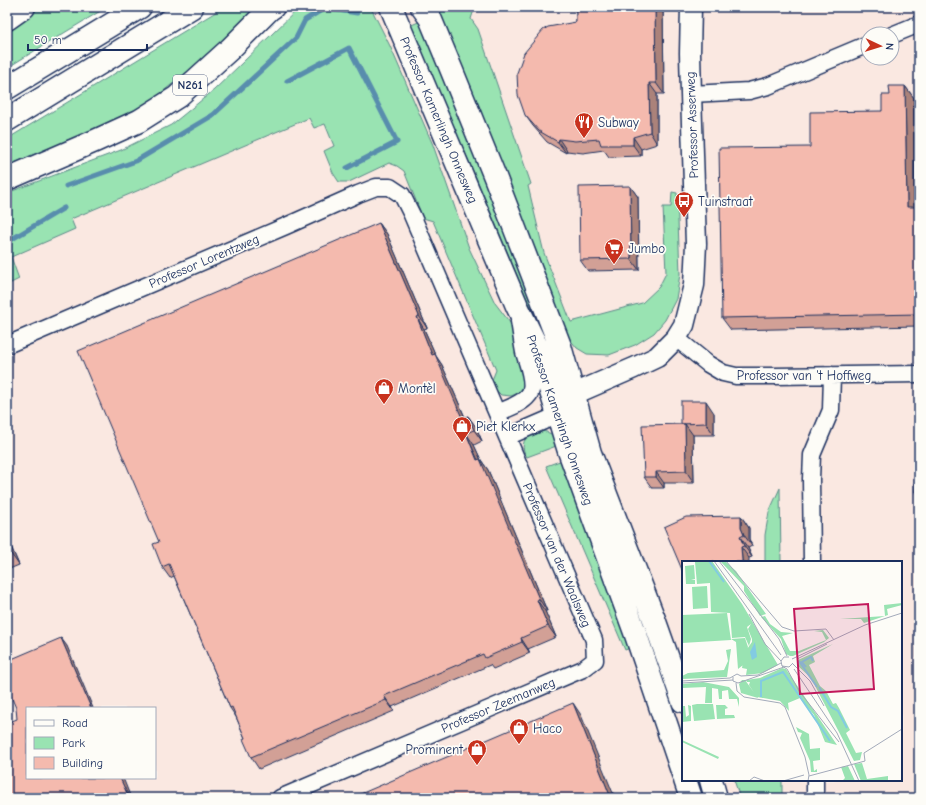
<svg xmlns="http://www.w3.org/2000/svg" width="926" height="805" viewBox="0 0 926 805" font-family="'Comic Neue',sans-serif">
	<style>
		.built { fill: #fae8e1; fill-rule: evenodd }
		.green { fill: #99e3b2; stroke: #5a8988 }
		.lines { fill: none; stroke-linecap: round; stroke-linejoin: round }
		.stream { stroke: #598dad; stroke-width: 5 }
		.minor-casing { stroke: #1b2f5e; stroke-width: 19 }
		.tertiary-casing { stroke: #1b2f5e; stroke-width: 23 }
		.secondary-casing { stroke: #1b2f5e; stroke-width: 25 }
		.trunk-casing { stroke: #1b2f5e; stroke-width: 25 }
		.minor { stroke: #fdfcf7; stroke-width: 16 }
		.tertiary { stroke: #fdfcf7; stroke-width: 20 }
		.secondary { stroke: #fdfcf7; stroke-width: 22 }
		.trunk { stroke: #fdfcf7; stroke-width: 22 }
		.wall { fill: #d2a096; stroke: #1b2f5e }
		.shaded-wall { fill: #ab827a; stroke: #1b2f5e }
		.building { fill: #f4baae; stroke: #1b2f5e }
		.labels { text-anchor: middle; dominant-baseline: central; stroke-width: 3.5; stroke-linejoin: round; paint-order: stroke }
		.shield { fill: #fdfcf7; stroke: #5f6c8c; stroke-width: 1 }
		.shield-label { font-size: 12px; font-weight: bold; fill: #1b2f5e }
		.street-label { font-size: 13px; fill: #1b2f5e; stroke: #fdfcf7 }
		.poi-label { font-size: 13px; fill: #1b2f5e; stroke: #fdfcf7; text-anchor: start }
		.inset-river { fill: none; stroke: #82cbe2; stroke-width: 2 }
		.inset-road { fill: none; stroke: #a3aaba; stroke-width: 1 }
		.view { fill: #c2185b; fill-opacity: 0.15; stroke: #c2185b; stroke-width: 2 }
		.inset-edge { fill: none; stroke: #1b2f5e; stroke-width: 2 }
	</style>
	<rect width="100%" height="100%" fill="#fdfcf7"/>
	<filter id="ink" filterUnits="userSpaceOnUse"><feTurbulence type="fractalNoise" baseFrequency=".025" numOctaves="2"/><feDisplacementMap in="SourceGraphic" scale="8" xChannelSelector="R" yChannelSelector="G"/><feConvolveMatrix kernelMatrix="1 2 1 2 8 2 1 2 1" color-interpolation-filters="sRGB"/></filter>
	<g filter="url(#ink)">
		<path class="built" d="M320,7H919V798H7V253L15,250ZM868,34H892V58H868ZM683,562H901V780H683ZM27,708H155V778H27Z"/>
		<path class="green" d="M39,7H107L36,50L7,68V32Z
			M224,7H256L228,39L140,110L7,174V139Z
			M300,7H370L371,8L390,46L433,145L469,248L495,303L511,324L526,380L524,386L518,393L511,396L501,395L495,389L492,380L496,370L433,221L423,218L404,171L397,166L389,163L349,182H339L333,173L324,151L334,146L325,124L314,128L309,118L71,219L75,229L11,257L19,279L7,285V193L121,150L171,125L214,90Z
			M436,7H475L471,19L478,29L531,184L528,186L544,253L571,322L642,303L659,287L666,273L663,207H671L672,192L677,193L680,274L676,299L665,320L654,333L635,345L609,355L587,354L577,348L568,337L553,303Z
			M421,21L537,311L533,313L475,175L409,26Z
			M541,431C551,432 555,436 559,445L527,457C521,449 522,439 531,434C534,433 538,432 541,431Z
			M568,458L635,646L625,650L546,466Z
			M780,488L781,562H765V535L769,512Z
			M734,780H782V798H740Z"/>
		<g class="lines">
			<path class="stream" d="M287,81L349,48L397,142L347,168
				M66,186L136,161L213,115L296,38L305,20L325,8L357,13
				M7,242L64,208"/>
			<defs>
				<path id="minor" d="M892,35L919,24
					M691,94L749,91L768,86L868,44
					M676,338L708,364L723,373L736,376H775L919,374
					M7,345L286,226L358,194L376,187H390L402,195L412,215L594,640L595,660L583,669L280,798
					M497,413C507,409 519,405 527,397C538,387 527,364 524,352C522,342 521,332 519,321
					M507,437L558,415
					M812,562L811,479L812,455L831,410L832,375
					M815,780V798"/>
				<path id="tertiary" d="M564,407L574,394L634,368L657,357L676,338L684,325L694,285L696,244L691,94L690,53L691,7"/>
				<path id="secondary" d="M391,7L517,306L538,349L569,451L636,635L683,774
					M422,7L430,18L452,71L495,177L560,346L590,453L654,619L683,701
					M685,780L691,798
					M711,780L716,798"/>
				<path id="trunk" d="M7,19L24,7
					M7,88L140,7
					M7,120L192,7
					M7,179L95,141L139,121L177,97L230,49L270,9L273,7"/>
			</defs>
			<use href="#minor" class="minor-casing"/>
			<use href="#tertiary" class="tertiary-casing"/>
			<use href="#secondary" class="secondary-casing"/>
			<use href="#trunk" class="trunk-casing"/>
			<use href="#minor" class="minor"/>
			<use href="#tertiary" class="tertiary"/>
			<use href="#secondary" class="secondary"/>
			<use href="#trunk" class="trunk"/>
		</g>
		<path class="wall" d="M576,7H663L664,94H657V144L641,149V156L609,157L604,150L583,153L567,151L566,153L547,142L533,126L525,115L576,22Z
			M905,86L914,98L915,207H919V326L731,330L722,318L810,147L882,111Z
			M630,186L638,197L639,270L588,271L580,260Z
			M379,223L387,234L427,328L424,329L436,356L442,365L465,417L468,416L476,427L482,441L474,445L481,460L488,470L547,611H545L556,637L528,649L530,653L493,669L490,665L392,707L394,711L259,769L251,757L245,738L236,717L230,708L174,576L170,578L162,567L159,542Z
			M714,413V435H693L694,483H664V488H652L644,477L681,424Z
			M919,456V498L915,492Z
			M741,516L749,528V539L752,546L748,548L752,557L749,558L683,562Z
			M7,539L9,542L19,565L7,570Z"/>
		<path class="shaded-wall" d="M655,7H663L664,94L656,83Z
			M649,83L657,94V144L650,132Z
			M905,86L914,98L915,219L907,207Z
			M633,137L641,149V156L633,145Z
			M559,139L567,151L566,153L558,142Z
			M630,186L638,197L639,270L631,259Z
			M379,223L387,234L427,328L419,316Z
			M417,317L424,329L436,356L442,365L470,429L462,418L432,355Z
			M706,401L714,413V435L706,423Z
			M468,416L476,427L482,441L474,430Z
			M685,424L693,435L694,483L686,471Z
			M466,433L474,445L481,460L488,470L547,611L539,599Z
			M656,472L664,483V488L656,477Z
			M741,516L749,528V539L752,546L744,535L741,528Z
			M740,537L748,548L752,557L744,546Z
			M7,539L9,542L19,565L11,554L7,544Z
			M741,547L749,558V562H742V560Z
			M537,600L545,611L556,637L548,626Z
			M61,638L67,646L93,708H91Z
			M521,638L528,649L530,653L522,642Z
			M384,696L392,707L394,711L386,700Z
			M573,703L581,715L615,798H611Z
			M120,778H123L131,798H129Z"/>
		<path class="building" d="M576,7H655L656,83H649L650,132L633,137V145H601L599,139L575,141L559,139L558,142L539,131L525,115L518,95L517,73L524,53L543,30L548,27L576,22Z
			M889,86H905L907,207H919V314L722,318L719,148L810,147V112L882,111V95H890Z
			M630,186L631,259L580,260L579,187Z
			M379,223L419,316L417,317L432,355L435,354L462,418L468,416L474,430L466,433L477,460L480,459L539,599L537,600L548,626L521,638L522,642L485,658L483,654L384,696L386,700L251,757L243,739L245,738L232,707L230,708L169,564L162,567L153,544L159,542L78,351Z
			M681,401H706V423L681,424Z
			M685,424L686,471L656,472V477H644L642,425Z
			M915,456H919V492H915Z
			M741,516V528L744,535L740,537L744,546L741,547L742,560V562H683V572L664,527L686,517Z
			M7,544L11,554L7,555Z
			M917,621H919V657H917Z
			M61,638L91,708H27V778H120L129,798H7V723L17,719L16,708L7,687V661Z
			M573,703L611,798H351Z"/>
	</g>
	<defs>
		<symbol id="restaurant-pin" viewBox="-11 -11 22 30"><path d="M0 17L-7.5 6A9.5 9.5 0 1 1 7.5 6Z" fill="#c8321e" stroke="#fdfcf7"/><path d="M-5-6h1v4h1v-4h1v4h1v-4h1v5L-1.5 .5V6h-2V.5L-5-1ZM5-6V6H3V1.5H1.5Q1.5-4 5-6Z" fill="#fff"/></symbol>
		<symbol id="bus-pin" viewBox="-11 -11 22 30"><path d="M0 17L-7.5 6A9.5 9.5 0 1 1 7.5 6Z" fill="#c8321e" stroke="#fdfcf7"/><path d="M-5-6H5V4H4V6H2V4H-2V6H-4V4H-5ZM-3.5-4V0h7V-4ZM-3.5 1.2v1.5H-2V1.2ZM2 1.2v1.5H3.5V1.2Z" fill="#fff"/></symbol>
		<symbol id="supermarket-pin" viewBox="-11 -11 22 30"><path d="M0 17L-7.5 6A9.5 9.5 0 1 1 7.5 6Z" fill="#c8321e" stroke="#fdfcf7"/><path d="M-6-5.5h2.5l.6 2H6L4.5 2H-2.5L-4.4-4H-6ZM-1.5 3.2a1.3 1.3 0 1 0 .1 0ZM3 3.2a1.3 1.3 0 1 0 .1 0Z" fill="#fff"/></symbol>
		<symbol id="shop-pin" viewBox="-11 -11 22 30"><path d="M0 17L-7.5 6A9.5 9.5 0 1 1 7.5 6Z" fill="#c8321e" stroke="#fdfcf7"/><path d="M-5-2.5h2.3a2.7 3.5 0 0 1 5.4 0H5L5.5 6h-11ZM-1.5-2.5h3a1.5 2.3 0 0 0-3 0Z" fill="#fff"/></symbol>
	</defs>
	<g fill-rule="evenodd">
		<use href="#restaurant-pin" x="573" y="111" width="22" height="30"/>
		<use href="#bus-pin" x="673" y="190" width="22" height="30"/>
		<use href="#supermarket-pin" x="603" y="237" width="22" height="30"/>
		<use href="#shop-pin" x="373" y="377" width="22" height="30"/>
		<use href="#shop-pin" x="451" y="415" width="22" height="30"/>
		<use href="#shop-pin" x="508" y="717" width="22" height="30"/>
		<use href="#shop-pin" x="466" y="738" width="22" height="30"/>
	</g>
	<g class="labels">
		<rect class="shield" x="173" y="75" width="34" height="20" rx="3"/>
		<g class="shield-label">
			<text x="190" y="85">N261</text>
		</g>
		<g class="street-label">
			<text transform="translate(439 120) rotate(67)">Professor Kamerlingh Onnesweg</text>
			<text transform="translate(692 125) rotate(-92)">Professor Asserweg</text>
			<text transform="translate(204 261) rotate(-23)">Professor Lorentzweg</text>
			<text x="804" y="375">Professor van 't Hoffweg</text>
			<text transform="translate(560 420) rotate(71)">Professor Kamerlingh Onnesweg</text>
			<text transform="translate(557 555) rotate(67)">Professor van der Waalsweg</text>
			<text transform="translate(498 705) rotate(-23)">Professor Zeemanweg</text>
		</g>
		<g class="poi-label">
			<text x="598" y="122">Subway</text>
			<text x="698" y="201">Tuinstraat</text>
			<text x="628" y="248">Jumbo</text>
			<text x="398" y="388">Montèl</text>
			<text x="476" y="426">Piet Klerkx</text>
			<text x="533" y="728">Haco</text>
			<text x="463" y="749" text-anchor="end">Prominent</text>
		</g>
	</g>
	<g transform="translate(682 561)">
		<rect width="220" height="220" fill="#fdfcf7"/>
		<path d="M1,0H30L60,43L96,104L81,112L64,114L65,108L60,107L63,91L70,81V78L66,68L69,63L65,66L69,78L67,85L63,76L50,77L48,52L29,51L28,22L15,23L13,1ZM38,0H43L54,10L84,53L78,55L62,30V25ZM12,4L13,18L9,19H13V23H4L3,5ZM25,25L26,47L11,48L10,26ZM220,42V44L205,48L206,54L182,62L179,58H158L203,55L202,44ZM45,52L49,79L0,82V54ZM83,55L88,63L99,71L111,72L100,75L108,90H117L144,79L140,71L132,70L141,69L147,77L142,81L111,95H108L104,93L99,78L79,56ZM63,77L66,86L61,104L56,108L54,81L49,78ZM151,83L131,95L133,101L127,104L138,125L144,130L151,143L154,142L157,147L168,169L164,172L174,192L180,191L178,199L172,200L129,117L116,105V99ZM49,88L45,116L0,118V115L6,112L42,109L46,100L44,89ZM100,107L104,108L155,184L143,181L132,154L118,137L106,142L107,150L98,140L75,136L67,124L68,121H65L64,119L78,117ZM60,119H63L76,137L59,132L57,123ZM21,121L47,126L57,137V146L55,138H47L46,129L40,130V138H37L36,128L30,127V142H23L24,126L0,127V123ZM15,143H31L33,158L12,160L10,144ZM6,144L9,145V160L0,161V145H3L4,156L7,154ZM34,144H43L46,147L43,148V154H52L53,157L35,158ZM114,166L127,173L128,188L138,187V199L131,200L132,210L135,208V211H129L128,200L118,177L120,172L116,171ZM0,179L37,196L36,198L0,181ZM180,202L185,218L206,215V220H179L172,203ZM166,205L173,220H160L163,217L159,206Z" fill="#99e3b2"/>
		<path d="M73,81L75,96L70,99L68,91Z" fill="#82cbe2"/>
		<path class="inset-river" d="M27,0L42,21M117,100L135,126M124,106L120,101L129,96L131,100M137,126L149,146L156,150L165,167M79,136V120L101,111L148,180"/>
		<path class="inset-road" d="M32,0L99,94M37,0L97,78L105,95M44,0L100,66L112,70L144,68L152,79M67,53L83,83L99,100M110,98L183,64L220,52M115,98L145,83M111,103L128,120L142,145M100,105L107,106L111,102M105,108L100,105L99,100L102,96H107M105,108L117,130L157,181M112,108L155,172L177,220M51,116V120L56,122L102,106M0,120L48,117L55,113L59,115L76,114L99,102M0,122L51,119M54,122L55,130L62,136L98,142L103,146L123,196L127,214L126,220M127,215L183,200L182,192L220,168M67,220L72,216L83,220M101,220L122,214"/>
		<path class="view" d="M186,43L192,128L118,133L112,48Z"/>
		<rect width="220" height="220" class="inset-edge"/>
	</g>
	<rect width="926" height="805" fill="none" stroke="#fdfcf7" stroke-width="24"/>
	<rect x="12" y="12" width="902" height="781" fill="none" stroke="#1b2f5e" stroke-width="1.5" filter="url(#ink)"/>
	<rect x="26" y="707" width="130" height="72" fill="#fdfcf7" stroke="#a3aaba"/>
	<rect x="34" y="720" width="20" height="6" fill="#fdfcf7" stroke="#a3aaba"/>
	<text x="62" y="727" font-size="12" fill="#1b2f5e">Road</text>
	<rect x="34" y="737" width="20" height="12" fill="#99e3b2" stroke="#a3aaba"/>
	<text x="62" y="747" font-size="12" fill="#1b2f5e">Park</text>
	<rect x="34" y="757" width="20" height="12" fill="#f4baae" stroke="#a3aaba"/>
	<text x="62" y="767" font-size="12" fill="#1b2f5e">Building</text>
	<g transform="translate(880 46) rotate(94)"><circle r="19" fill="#fdfcf7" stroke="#a3aaba"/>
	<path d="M0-3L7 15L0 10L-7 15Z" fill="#c8321e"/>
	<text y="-6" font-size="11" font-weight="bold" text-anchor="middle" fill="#1b2f5e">N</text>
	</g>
	<path d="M28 44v6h119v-6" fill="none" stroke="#1b2f5e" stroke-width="2"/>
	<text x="34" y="44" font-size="12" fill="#1b2f5e" stroke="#fdfcf7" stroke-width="3" paint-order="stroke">50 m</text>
</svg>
